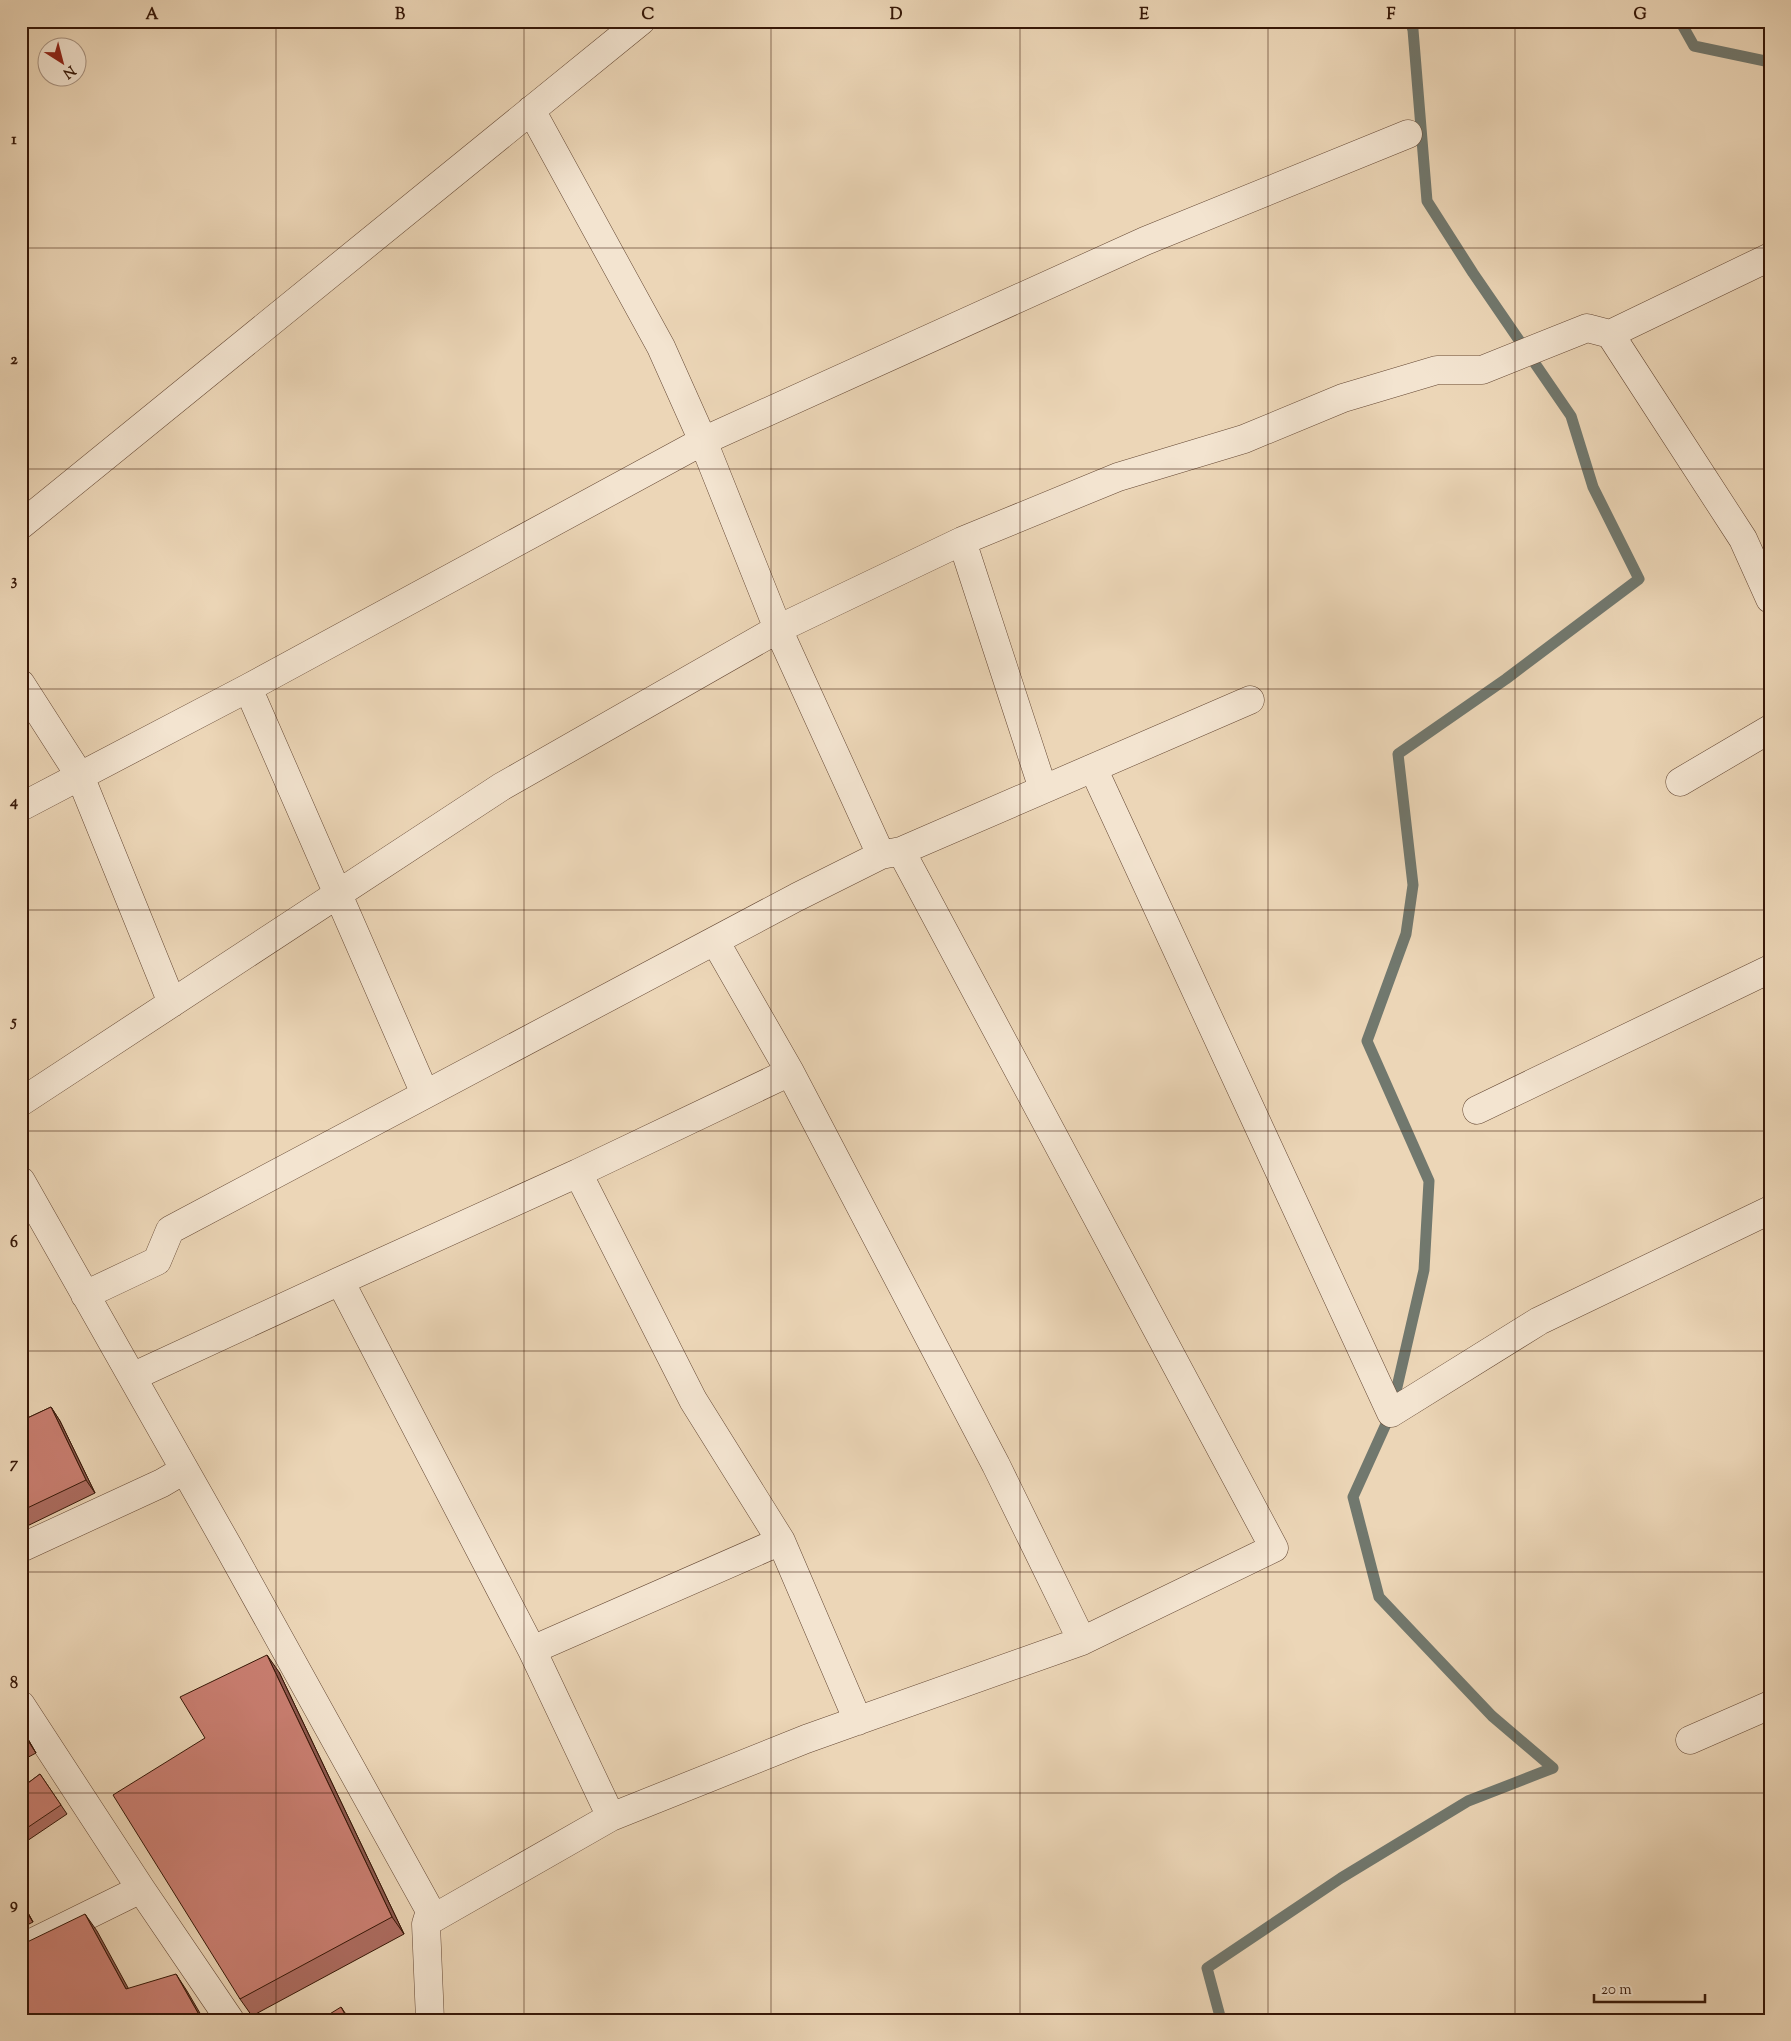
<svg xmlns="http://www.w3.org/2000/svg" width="1791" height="2041" viewBox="0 0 1791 2041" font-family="'Sorts Mill Goudy',serif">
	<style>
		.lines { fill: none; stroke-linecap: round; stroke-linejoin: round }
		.stream { stroke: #71786e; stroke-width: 11 }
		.minor-casing { stroke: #644733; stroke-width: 29 }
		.minor { stroke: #f3e4d0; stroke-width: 28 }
		.wall { fill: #ae6d62; stroke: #361707 }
		.shaded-wall { fill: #8d5950; stroke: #361707 }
		.building { fill: #ca7f72; stroke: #361707 }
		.grid { fill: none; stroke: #361707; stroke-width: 1; stroke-opacity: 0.55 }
		.neatline { fill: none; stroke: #361707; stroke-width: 2 }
		.grid-label { font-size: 16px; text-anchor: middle; font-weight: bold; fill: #361707 }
	</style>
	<rect width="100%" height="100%" fill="#ecd6b7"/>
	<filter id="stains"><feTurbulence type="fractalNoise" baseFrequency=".004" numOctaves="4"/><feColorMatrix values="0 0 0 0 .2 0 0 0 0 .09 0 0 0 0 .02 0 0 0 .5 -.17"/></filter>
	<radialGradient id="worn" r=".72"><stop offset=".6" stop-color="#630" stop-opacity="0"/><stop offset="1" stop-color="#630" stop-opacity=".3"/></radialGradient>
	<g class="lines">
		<path class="stream" d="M1680,21L1694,46L1770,62
			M1221,2020L1207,1968L1341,1878L1468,1801L1553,1768L1492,1716L1379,1597L1353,1497L1391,1413L1424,1270L1429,1181L1367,1041L1406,934L1413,885L1398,754L1506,679L1639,579L1593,487L1571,416L1473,273L1427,201L1413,30L1410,21"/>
		<defs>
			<path id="minor" d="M531,110L661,347L703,441L778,629L881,855
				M1610,334L1743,539L1770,599
				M21,525L641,21
				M962,541L1043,789
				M21,684L80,776L172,1003
				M248,688L425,1094
				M1093,768L1391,1413L1539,1321L1770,1210
				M1680,782L1770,729
				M21,807L248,688L703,441L1145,241L1408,134
				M901,851L1274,1548L1082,1641
				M715,941L790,1072
				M21,1102L501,787L778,629L962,541L1118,477L1244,439L1343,398L1437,370H1482L1587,328L1610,334L1770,257
				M1477,1110L1770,969
				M21,1181L229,1548L434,1918L611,1817L806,1739L1082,1641L996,1465L790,1072L578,1173L693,1400L781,1541L532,1650L340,1281L132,1377
				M340,1281L578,1173
				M85,1295L157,1261L170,1230L797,897L881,855L901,851L1250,700
				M781,1541L858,1721
				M21,1548L162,1483L184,1470
				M532,1650L611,1817
				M21,1705L141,1889L230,2020
				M1690,1740L1770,1705
				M430,1911L426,1924L430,2020
				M21,1948L141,1889"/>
		</defs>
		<use href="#minor" class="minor-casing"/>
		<use href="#minor" class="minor"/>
	</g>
	<path class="wall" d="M51,1407L60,1421L95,1493L21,1529V1421Z
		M279,1672L404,1934L252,2016L240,1999L205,1738Z
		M21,1727L36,1753L21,1761Z
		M40,1774L67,1814L21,1845V1782L24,1786Z
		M21,1900L33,1922L21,1928Z"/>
	<path class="shaded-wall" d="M51,1407L60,1421L95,1493L86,1480Z
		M267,1655L279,1672L404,1934L392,1917Z
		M21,1727L36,1753L21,1730Z
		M21,1900L33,1922L27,1913L21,1903Z
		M85,1914L97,1931L138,2006L126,1989Z
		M176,1974L187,1991L204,2020H202Z
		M341,2007L350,2020H348Z"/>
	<path class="building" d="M51,1407L86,1480L21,1511V1421Z
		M267,1655L392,1917L240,1999L113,1795L205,1738L180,1697Z
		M21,1730L27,1740L21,1743Z
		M40,1774L61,1805L21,1832V1782L24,1786Z
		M21,1903L27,1913L21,1916Z
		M85,1914L126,1989L176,1974L202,2020H21V1945Z
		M341,2007L348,2020H320Z"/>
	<path class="grid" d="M276,21V2020M524,21V2020M771,21V2020M1020,21V2020M1268,21V2020M1515,21V2020M21,248H1770M21,469H1770M21,689H1770M21,910H1770M21,1131H1770M21,1351H1770M21,1572H1770M21,1793H1770"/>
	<rect width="1791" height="2041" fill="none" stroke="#ecd6b7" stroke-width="55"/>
	<g transform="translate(62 62) rotate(144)"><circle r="24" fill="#f3e4d0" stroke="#a79280"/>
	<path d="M0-4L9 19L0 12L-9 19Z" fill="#8f2418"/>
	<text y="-8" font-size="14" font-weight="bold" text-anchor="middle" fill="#361707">N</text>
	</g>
	<path d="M1594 1994v8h111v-8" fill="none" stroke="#361707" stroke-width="2.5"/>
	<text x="1601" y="1994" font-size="15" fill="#361707" stroke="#f3e4d0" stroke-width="4" paint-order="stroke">20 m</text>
	<rect x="28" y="28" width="1736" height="1986" class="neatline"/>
	<g class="grid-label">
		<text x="152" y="19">A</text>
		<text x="400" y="19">B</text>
		<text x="648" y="19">C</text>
		<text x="896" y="19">D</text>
		<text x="1144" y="19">E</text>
		<text x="1391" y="19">F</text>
		<text x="1640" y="19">G</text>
		<text x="14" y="144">1</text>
		<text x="14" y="364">2</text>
		<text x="14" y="585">3</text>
		<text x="14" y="806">4</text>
		<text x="14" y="1026">5</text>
		<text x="14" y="1247">6</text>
		<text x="14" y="1468">7</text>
		<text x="14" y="1688">8</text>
		<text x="14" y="1909">9</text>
	</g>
	<rect width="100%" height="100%" filter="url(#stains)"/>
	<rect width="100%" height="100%" fill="url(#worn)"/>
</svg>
